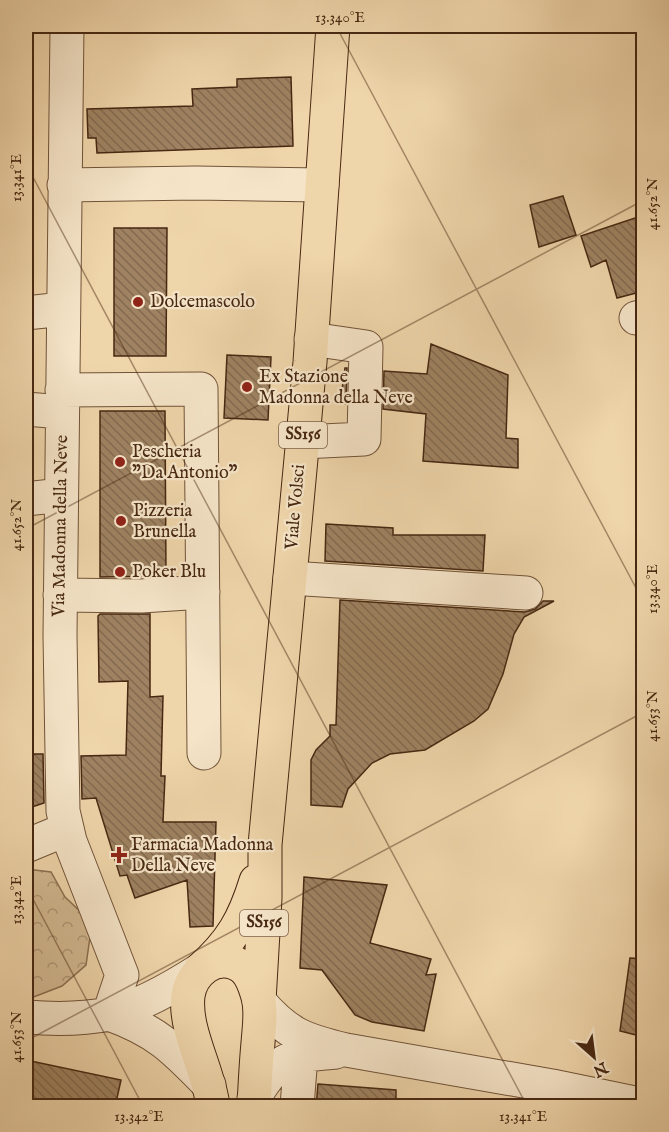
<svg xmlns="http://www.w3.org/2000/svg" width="669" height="1132" viewBox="0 0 669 1132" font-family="'IM FELL English',serif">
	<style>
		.park { fill: url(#park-crowns); stroke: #8c7051; stroke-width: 1.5 }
		.building { fill: url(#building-back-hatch); stroke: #472812; stroke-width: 1.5 }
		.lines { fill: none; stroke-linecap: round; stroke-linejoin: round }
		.minor-casing { stroke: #715338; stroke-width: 35 }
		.major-casing { stroke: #472812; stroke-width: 35 }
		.minor { stroke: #f5e4c8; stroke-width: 33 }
		.major { stroke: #efd5aa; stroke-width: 33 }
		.ticks { fill: none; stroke: #472812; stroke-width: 1.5; stroke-opacity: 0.45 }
		.poi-dot { fill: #8f2418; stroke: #f5e4c8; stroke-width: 2 }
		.labels { text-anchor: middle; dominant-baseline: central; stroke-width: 4.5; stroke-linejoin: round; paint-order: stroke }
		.shield { fill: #f5e4c8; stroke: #7b6049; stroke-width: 1.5 }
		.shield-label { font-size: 16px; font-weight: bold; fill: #472812 }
		.poi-label { font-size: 18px; fill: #472812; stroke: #f5e4c8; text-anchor: start }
		.street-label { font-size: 18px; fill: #472812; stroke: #f5e4c8 }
		.neatline { fill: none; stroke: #472812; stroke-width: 2 }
		.ticks-label { font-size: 15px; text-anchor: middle; fill: #472812 }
	</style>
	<defs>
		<pattern id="park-crowns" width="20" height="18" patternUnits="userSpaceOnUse" patternTransform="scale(1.5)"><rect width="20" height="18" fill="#d2b890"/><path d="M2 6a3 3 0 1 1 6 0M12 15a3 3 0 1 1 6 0" fill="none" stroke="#ac9674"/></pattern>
		<pattern id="building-back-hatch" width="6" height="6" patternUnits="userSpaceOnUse" patternTransform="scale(1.5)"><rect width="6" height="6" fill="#9e8261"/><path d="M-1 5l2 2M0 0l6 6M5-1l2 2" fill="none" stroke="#836a4f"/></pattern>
	</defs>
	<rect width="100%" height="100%" fill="#efd5aa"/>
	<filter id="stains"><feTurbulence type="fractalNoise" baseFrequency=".00333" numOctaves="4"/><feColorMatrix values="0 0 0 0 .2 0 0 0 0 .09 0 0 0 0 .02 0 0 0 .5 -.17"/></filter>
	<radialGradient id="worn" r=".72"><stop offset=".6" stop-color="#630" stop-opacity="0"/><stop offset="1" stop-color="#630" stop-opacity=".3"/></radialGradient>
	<path class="park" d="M26,869L51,872L65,897L84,915L91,930L86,965L62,986L31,998H26Z"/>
	<path class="building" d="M291,77L293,146L97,153L96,138H88L87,109L193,106L192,89L237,87V79Z
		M563,196L576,235L539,247L530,205Z
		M644,215V291L617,298L606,260L591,267L581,236Z
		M114,228H167L166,356H114Z
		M431,344L508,375L506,438L518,439V468L423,461L426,414L383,409L384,371L427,374Z
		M227,355L271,357L268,420L224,418Z
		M345,368H347L346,404H340Z
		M100,411H165L166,576L100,577Z
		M326,524L393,528V535H485L483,571L325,561Z
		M340,600L525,612L535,609L543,601H554L524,617L514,634L503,674L488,709L474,721L425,750L390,754L372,763L348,789L342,807L311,805V760L316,750L330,736V725H336Z
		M100,614H150V697L163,696L161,776H165L163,822H216L213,926L190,927L187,880L135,898L127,875L120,876L96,798L82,799L81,756L126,755L128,681L99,682L98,616Z
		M26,754H43L44,803L26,809Z
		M304,877L387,885L370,943L431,959L426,975L436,974L424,1031L372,1022L355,1015L322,970L300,968Z
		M630,958L644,959V1037L620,1031Z
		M26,1060L121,1080L115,1107H26Z
		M318,1084L396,1090V1107H316Z"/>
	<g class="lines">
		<defs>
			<path id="minor" d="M67,26L60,636L63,811L70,841L122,975L109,1014
				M64,185L196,183L322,185
				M26,313L63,309
				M636,318L644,316
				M62,390L201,389L204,753
				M26,409L62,412
				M302,442L364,439L366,347L311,339
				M26,499L61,495
				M290,578L526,593
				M60,595L141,596L203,592
				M26,846L67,829
				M259,1001C287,1034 304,1040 346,1050L552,1086L644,1105
				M109,1014C157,1031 174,1049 209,1085
				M26,1017C51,1019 84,1019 109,1014C138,1007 175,986 200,970
				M254,1098C280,1054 289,1057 336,1052
				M297,1106L301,1056"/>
			<path id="major" d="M200,970C231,943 244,920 256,881
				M259,1001L265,898V845L310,362L333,26
				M213,1106C209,1071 184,1031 188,996C191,973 214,953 237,964C249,969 255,986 258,997C262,1013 259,1027 258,1043C256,1064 255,1085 254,1106"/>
		</defs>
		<use href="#minor" class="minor-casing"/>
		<use href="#major" class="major-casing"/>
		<use href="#minor" class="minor"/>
		<use href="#major" class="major"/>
	</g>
	<path class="ticks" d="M336,26L644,603M26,164L527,1106M26,529L644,200M26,886L143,1106M26,1041L644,712"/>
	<g class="poi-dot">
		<circle cx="138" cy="302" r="6"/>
		<circle cx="247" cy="387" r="6"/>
		<circle cx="120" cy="462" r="6"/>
		<circle cx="121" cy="521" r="6"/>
		<circle cx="120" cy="572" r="6"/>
		<path d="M116 846h6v6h6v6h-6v6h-6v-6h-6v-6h6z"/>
	</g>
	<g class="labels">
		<g class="shield">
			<rect x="279" y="422" width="48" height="26" rx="4.5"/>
			<rect x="240" y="910" width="48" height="26" rx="4.5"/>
		</g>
		<g class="shield-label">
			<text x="303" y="435">SS156</text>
			<text x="264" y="923">SS156</text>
		</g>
		<g class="poi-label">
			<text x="150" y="302">Dolcemascolo</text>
			<text x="259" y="377">Ex Stazione<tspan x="259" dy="21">Madonna della Neve</tspan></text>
			<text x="132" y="452">Pescheria<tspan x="132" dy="21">"Da Antonio"</tspan></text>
			<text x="133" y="511">Pizzeria<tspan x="133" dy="21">Brunella</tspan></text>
			<text x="132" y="572">Poker Blu</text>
			<text x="131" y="845">Farmacia Madonna<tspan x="131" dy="21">Della Neve</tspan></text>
		</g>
		<g class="street-label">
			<text transform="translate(296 507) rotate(-85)">Viale Volsci</text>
			<text transform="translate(61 526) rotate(-89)">Via Madonna della Neve</text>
		</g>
	</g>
	<rect width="669" height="1132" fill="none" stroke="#efd5aa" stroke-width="66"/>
	<g transform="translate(594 1057) rotate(152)" stroke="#f5e4c8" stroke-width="4.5" paint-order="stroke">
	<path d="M0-4.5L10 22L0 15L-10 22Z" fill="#472812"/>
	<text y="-9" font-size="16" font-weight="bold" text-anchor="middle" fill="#472812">N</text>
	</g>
	<rect x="33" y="33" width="603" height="1066" class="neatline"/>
	<g class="ticks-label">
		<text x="340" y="22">13.340°E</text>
		<text transform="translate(16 178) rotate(-90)" y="5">13.341°E</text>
		<text transform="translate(652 204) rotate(-90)" y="5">41.652°N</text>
		<text transform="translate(16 525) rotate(-90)" y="5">41.652°N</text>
		<text transform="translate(652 589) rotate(-90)" y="5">13.340°E</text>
		<text transform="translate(652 716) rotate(-90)" y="5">41.653°N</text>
		<text transform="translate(16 900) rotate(-90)" y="5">13.342°E</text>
		<text transform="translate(16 1037) rotate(-90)" y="5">41.653°N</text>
		<text x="139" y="1121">13.342°E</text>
		<text x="523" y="1121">13.341°E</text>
	</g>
	<rect width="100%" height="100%" filter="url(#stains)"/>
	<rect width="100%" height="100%" fill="url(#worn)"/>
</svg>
